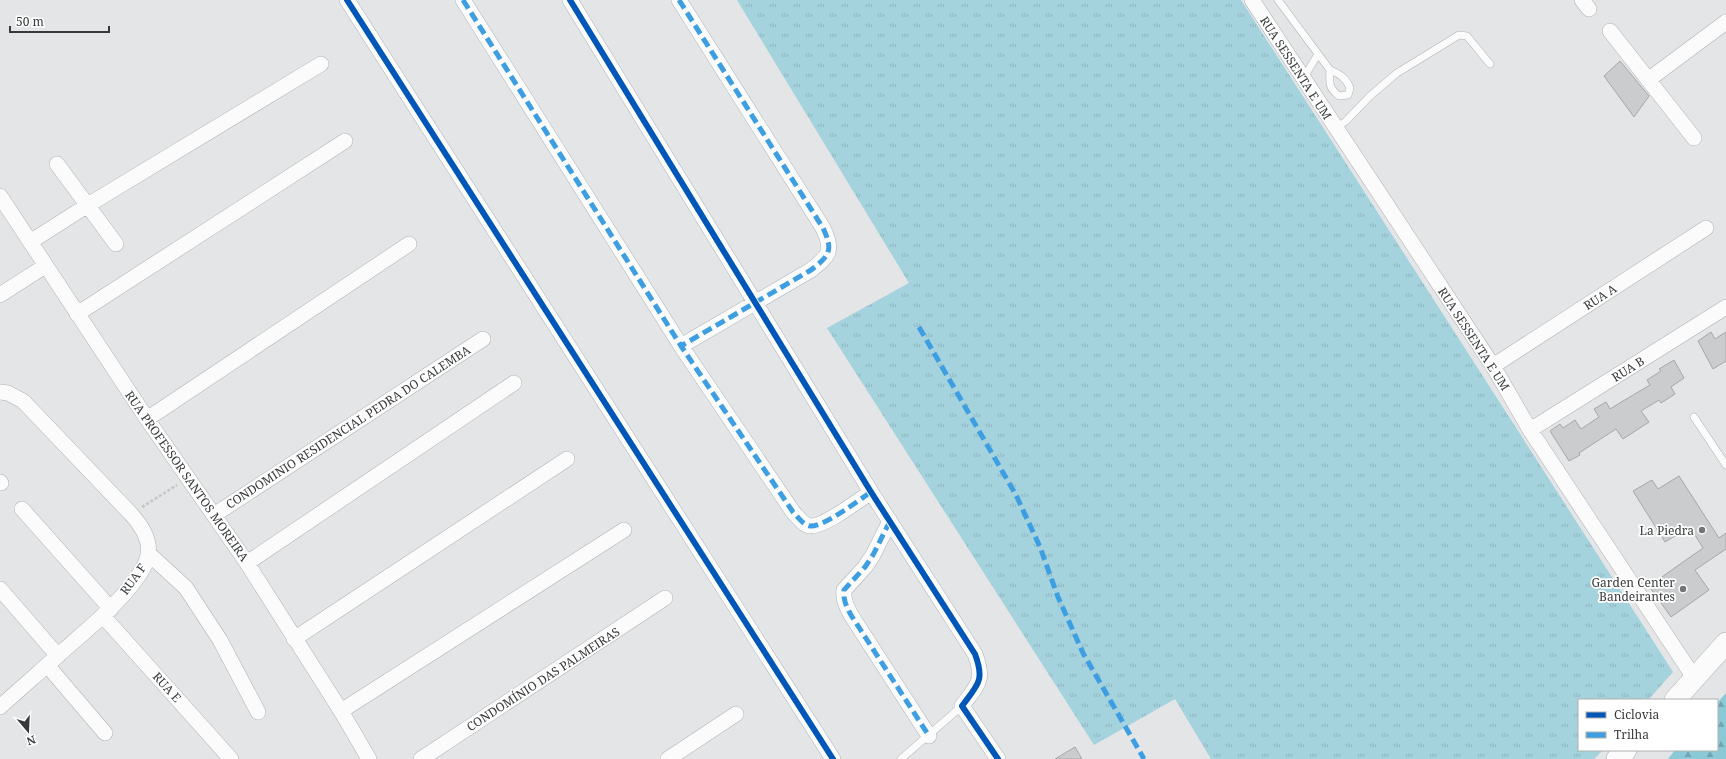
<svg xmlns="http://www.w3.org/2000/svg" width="1726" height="759" viewBox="0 0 1726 759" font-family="'Noto Serif',serif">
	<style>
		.grass { fill: url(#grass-tufts) }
		.forest { fill: url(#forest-firs) }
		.building { fill: #cbcccd; stroke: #a5a7a8 }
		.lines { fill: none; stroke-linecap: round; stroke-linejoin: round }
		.service-casing { stroke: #b0b2b3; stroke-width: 8 }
		.minor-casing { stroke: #b0b2b3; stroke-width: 16 }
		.secondary-casing { stroke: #b0b2b3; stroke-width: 22 }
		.path { stroke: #c5c5c5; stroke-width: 2.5; stroke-dasharray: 3 2; stroke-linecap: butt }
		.service { stroke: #fbfbfb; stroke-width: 7 }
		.minor { stroke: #fbfbfb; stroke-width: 15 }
		.secondary { stroke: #fbfbfb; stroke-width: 21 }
		.quiet { stroke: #3e9ee2; stroke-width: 5; stroke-dasharray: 10 5; stroke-linecap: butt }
		.cycleway-casing { stroke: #fff; stroke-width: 8 }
		.cycleway { stroke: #0057b8; stroke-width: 6 }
		.poi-dot { fill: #737577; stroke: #fff; stroke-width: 1.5 }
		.labels { text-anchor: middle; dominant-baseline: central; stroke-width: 3.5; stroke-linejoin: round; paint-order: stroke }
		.street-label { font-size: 12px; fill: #37393a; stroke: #fff }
		.poi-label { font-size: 12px; fill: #37393a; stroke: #fff; text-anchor: end }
	</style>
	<defs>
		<pattern id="grass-tufts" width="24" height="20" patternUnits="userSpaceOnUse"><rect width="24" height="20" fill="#a4d2dd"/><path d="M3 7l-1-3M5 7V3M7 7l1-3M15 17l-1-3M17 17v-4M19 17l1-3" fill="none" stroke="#8eb5be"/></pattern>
		<pattern id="forest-firs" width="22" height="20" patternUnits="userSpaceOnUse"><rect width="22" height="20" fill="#8bc9d6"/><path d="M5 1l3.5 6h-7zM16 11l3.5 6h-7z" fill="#72a4af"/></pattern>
	</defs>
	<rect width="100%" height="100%" fill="#e3e5e7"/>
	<path class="grass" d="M737,0H1241L1673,672L1648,700H1579V750H1603L1594,759H1211L1175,699L1094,745L827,328L909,283Z"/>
	<path class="forest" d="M1726,693V759H1668L1675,750H1717V703Z"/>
	<path class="building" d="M1620,61L1649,96L1634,117L1604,76Z
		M1711,332L1715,339L1726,332V361L1713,369L1698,341Z
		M1674,360L1684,378L1671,387L1675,394L1661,403L1659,400L1641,411L1649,422L1623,439L1616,429L1579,453L1580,455L1569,461L1550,431L1560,424L1563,428L1575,420L1581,429L1599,417L1594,409L1606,402L1610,409L1623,401L1650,385L1647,380L1661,371L1659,369Z
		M1679,476L1719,538L1726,533V549L1695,570L1709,590L1671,617L1649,586L1703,548L1690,527L1665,542L1633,491L1652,480L1658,489Z
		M1075,747L1082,759H1055Z"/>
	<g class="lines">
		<defs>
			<path id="service" d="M1278,0L1330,70C1340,74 1346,78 1350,88L1348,95L1339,96C1329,88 1329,84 1330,70
				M1303,79L1318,54
				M1335,129L1346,121L1370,96L1397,73L1459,35L1467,36L1490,64
				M1694,417L1726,465
				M901,759L962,706"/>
			<path id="minor" d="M347,0L833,759
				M463,0L681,346L793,512C798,517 803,525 810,526C824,527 859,500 871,492
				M570,0L871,492L975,654C985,681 978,684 962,706L998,759
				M679,0L823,228C834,251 829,256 811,270L681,346
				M1252,0L1493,366L1530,430L1695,679
				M1582,0L1589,9
				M1610,31L1694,138
				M1648,80L1726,22
				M57,164L116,244
				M0,196L147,419L247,563L341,711L369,759
				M30,242L88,205L321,64
				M0,295L45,266
				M77,314L345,141
				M1493,366L1706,228
				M0,392L8,393L23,401L131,514C141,525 151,539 148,555C143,584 87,630 64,650C43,669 21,688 0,707
				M147,419L409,244
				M1530,430L1726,307
				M0,482L1,483
				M22,509L111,609
				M214,515L483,339
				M890,521L873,555L865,567L844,590C842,604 853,618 860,629L929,736
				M149,554L186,588L220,640L258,712
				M247,563L514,383
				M0,589L58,656
				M103,616L231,759
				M294,639L567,459
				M47,665L105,733
				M341,711L624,530
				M421,759L665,598
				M668,759L736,714"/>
			<path id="secondary" d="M1675,700L1726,643
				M1617,759L1626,750"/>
		</defs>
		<use href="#service" class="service-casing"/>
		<use href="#minor" class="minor-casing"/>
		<use href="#secondary" class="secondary-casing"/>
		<path class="path" d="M142,507L177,485"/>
		<use href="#service" class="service"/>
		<use href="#minor" class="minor"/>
		<use href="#secondary" class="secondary"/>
		<path class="quiet" d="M463,0L681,346L793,512C798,517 803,525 810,526C824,527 859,500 871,492
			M679,0L823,228C834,251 829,256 811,270L681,346
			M919,327L1016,495L1040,547L1058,597L1083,653L1144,759
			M890,521L873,555L865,567L844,590C842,604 853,618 860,629L929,736"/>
		<defs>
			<path id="cycleway" d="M347,0L833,759
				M570,0L871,492L975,654C985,681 978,684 962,706L998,759"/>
		</defs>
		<use href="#cycleway" class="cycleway-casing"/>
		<use href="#cycleway" class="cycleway"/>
	</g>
	<g class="poi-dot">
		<circle cx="1702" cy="530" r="4"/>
		<circle cx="1683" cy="589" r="4"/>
	</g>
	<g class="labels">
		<g class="street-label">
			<text transform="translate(1296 68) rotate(57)">RUA SESSENTA E UM</text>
			<text transform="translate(1600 297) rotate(-33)">RUA A</text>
			<text transform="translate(1474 339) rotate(57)">RUA SESSENTA E UM</text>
			<text transform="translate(1628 369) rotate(-32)">RUA B</text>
			<text transform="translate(348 427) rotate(-33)">CONDOMINIO RESIDENCIAL PEDRA DO CALEMBA</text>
			<text transform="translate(187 476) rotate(55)">RUA PROFESSOR SANTOS MOREIRA</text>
			<text transform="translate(133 579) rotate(-54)">RUA F</text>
			<text transform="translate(543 679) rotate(-33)">CONDOMÍNIO DAS PALMEIRAS</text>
			<text transform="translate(167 687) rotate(48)">RUA E</text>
		</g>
		<g class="poi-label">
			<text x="1694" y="530">La Piedra</text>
			<text x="1675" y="582">Garden Center<tspan x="1675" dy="14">Bandeirantes</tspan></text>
		</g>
	</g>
	<rect x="1578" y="699" width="140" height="52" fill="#ffffff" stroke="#afb0b0"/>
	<rect x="1586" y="712" width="20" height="6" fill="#0057b8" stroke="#afb0b0"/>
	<text x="1614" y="719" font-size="12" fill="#37393a">Ciclovia</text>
	<rect x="1586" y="732" width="20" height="6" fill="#3e9ee2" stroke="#afb0b0"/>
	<text x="1614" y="739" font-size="12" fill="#37393a">Trilha</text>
	<g transform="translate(28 731) rotate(161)" stroke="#ffffff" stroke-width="3" paint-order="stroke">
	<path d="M0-3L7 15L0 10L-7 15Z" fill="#37393a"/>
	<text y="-6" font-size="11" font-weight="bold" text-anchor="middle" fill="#37393a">N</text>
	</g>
	<path d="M10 26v6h99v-6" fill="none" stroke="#37393a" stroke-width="2"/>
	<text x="16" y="26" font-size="12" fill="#37393a" stroke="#ffffff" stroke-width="3" paint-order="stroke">50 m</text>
</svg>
